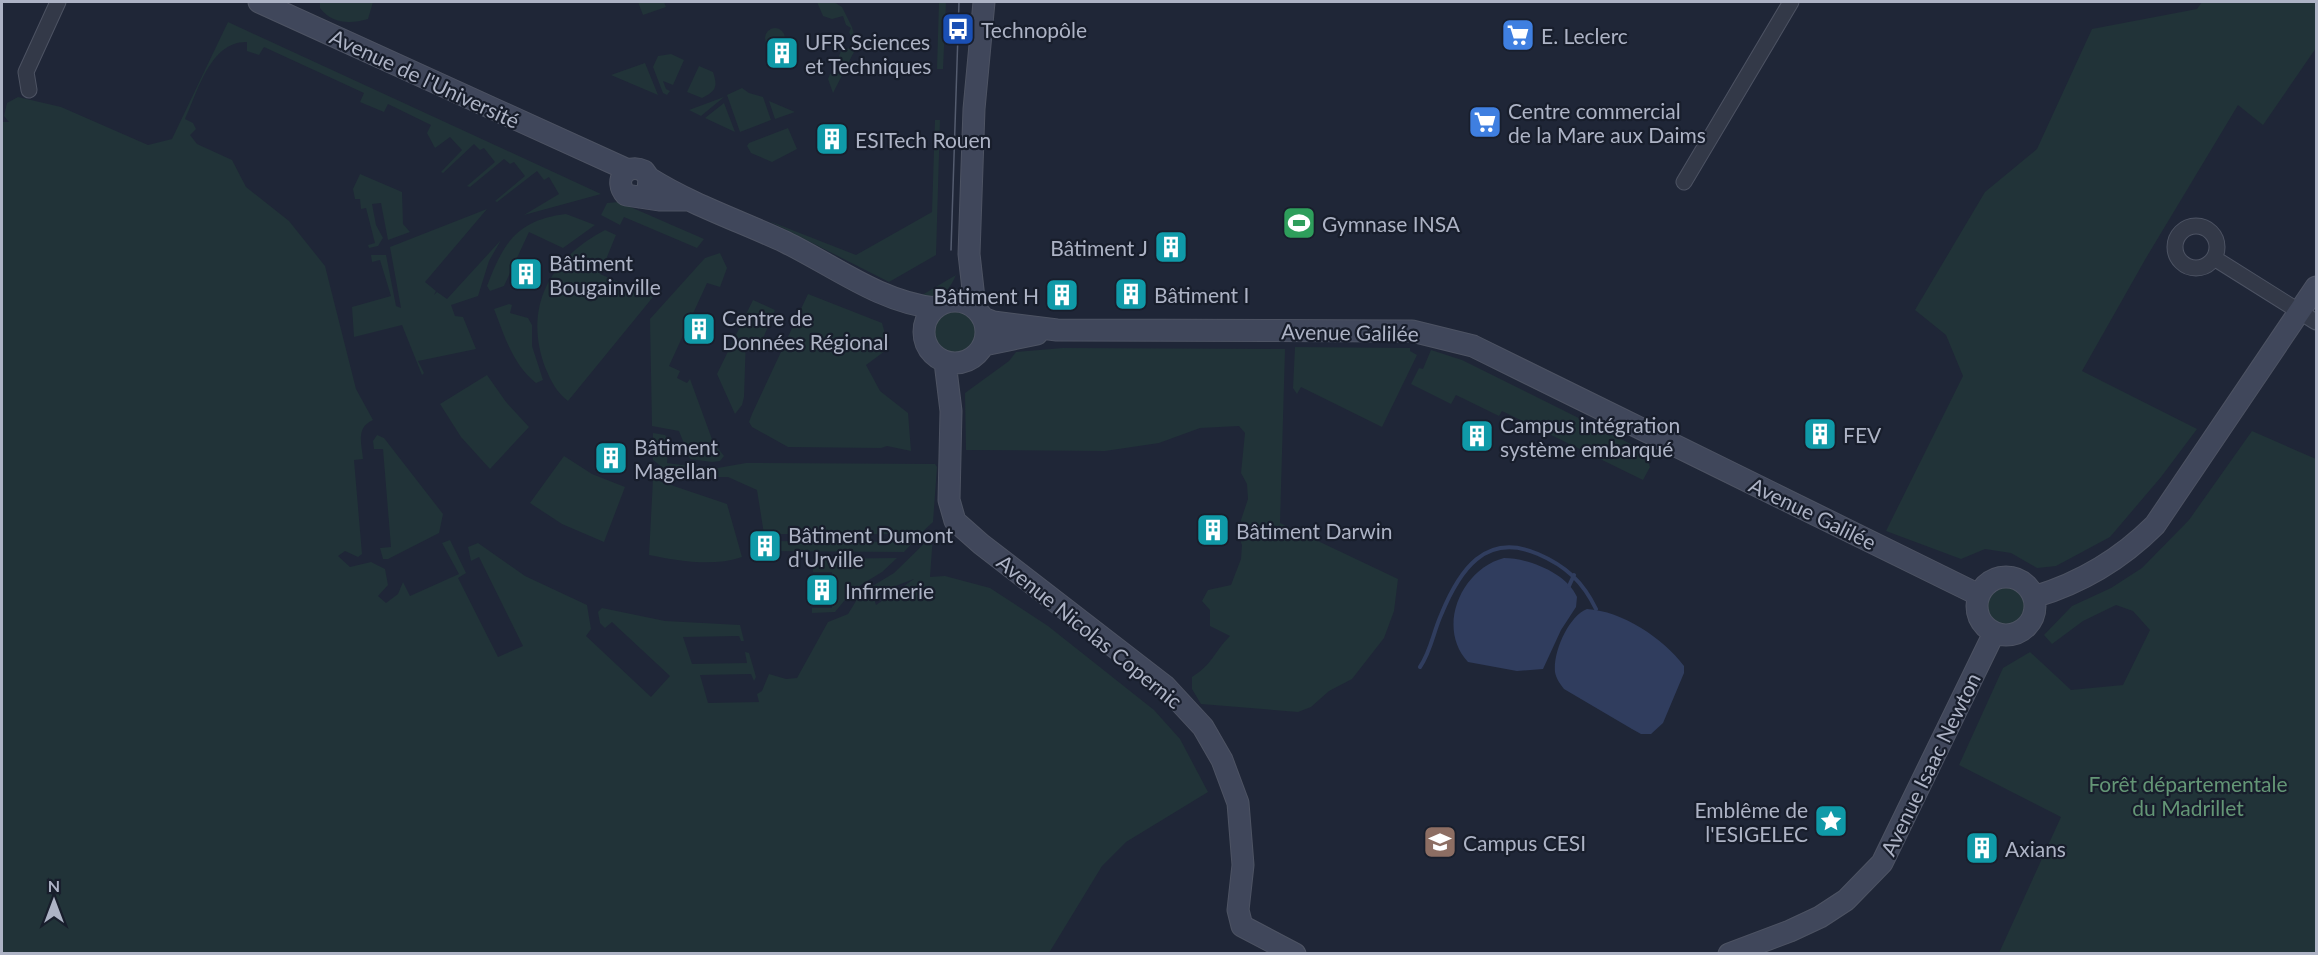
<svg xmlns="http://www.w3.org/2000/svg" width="2318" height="955" viewBox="0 0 2318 955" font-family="Lato,sans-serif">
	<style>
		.green { fill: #213338; fill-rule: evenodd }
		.water { fill: #303d5e }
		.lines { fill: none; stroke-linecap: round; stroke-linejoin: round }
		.stream { stroke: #303d5e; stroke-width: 4 }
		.street-casing { stroke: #4d5363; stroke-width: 17 }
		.secondary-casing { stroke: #4d5363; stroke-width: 23 }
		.street { stroke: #333948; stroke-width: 15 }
		.secondary { stroke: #40475b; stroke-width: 21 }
		.tram { stroke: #545c6f; stroke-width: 1.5 }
		.labels { text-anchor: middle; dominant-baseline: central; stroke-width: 4.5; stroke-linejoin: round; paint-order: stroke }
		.poi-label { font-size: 21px; fill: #adb3c5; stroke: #181e2c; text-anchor: start }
		.street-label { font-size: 21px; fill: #adb3c5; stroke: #181e2c }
		.park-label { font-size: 21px; fill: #649676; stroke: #181e2c }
	</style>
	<rect width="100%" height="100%" fill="#1f2637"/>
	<path class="green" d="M320,2H373L368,19C350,24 332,24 320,8Z
		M638,2H664L666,7L643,15Z
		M817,2H834L842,7L852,27L857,46L833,93L828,79L830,74L844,70L839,56L841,51L855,46L849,32L851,28L846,25L843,16L832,19L823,16Z
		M939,2H946L943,69H937Z
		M2202,2H2316V48L2263,125L2238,105L2146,258L2082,371L2197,429L2161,477L2110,537L2056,566L2037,568L2011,553L1985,549L1961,559L1886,531L1963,376L1946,335L1915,310L1985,192L2037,149L2092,29L2197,9Z
		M228,22L601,194L524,215L559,194L549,177L544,180L537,171L497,202L495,201L525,176L514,162L510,164L504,159L470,187L467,186L495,162L484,148L480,150L474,144L443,173L441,172L462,150L450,137L435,148L427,133L431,125L388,104L384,112L360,102L364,93L264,47L259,55L247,51V42C210,41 198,92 185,119L193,123L196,129L190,135L197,144L232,160L246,187L289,221L325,266L356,389L373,420C355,428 362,444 363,459L354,460L362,554L358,557L345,551L338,556L350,567L371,562L385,569L388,585L378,596L386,603L398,594L403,582L410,596L459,574L442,543L450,540L466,573L458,578L498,657L523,646L479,557L471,561L468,547L478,543L525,576L587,605L591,629L586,636L651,697L670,676L612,622L605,628L600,623L598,612L602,608L665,621L740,625L744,641H741L739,636L683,637L692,664L747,663L745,652L749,653L756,677L754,681L751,674L700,675L708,703L759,702L757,694L762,691L769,674L786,679L797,678L828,622L848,614L861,593L894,573L933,535L930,577L945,576L990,588L1048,626L1154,710L1180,739L1208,792L1126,842L1102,866L1049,953H2V122H9L4,116L7,103L18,97L61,107L148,145L172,139ZM914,579L876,605L874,599L882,591Z
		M765 38a10 10 0 1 1 20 0a10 10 0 1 1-20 0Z
		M671,54L684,60L673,85L663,81L666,89L670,91L667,95L663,93L653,67L658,56Z
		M645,63L658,95L611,75Z
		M699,66L713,72C718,87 716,91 702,98L687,92Z
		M742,88L749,93L763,97L771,120L740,132L727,95Z
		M724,97L701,116L689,110Z
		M769,101L795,112L775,119Z
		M724,103L735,132L705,118Z
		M935,120H940L936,255L889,282L769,221L856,255L932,212Z
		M788,128L797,149L772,162L751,153L747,146L749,143Z
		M360,174L402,192L403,224L410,232L388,240L381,203L372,204L376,225L383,238L378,246L369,248L368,245L375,243L366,208L361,209L360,199H355L353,189Z
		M619,202L704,239L697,248L624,217L620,225L601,215L607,203Z
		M487,209L425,282L436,291L434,295L437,292L447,299L501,240L489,261L478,296L451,305L455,316L463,317L476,349L418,361L424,373L422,375L402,325L354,337L352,307L391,296L380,260L372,262L371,255H386L396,306L401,308L390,247Z
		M566,214L595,225L563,248L529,232L504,286L490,291L487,286C503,244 516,220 566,214Z
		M605,230L616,235L600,274L653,297L568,401C556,392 551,381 545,367C523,307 550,259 605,230Z
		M720,253L727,268L720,287L707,283L669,366L680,371L677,378L687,383L690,379L713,442L724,456L720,461L712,462L690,459L679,431L652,426L650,319L705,258Z
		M956,275C947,295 939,299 917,298Z
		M808,294L882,323L889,348L866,365L880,391L908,413L911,451L887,446L881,448L788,447L752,427L749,422L752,414Z
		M753,300L775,310L761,343L746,337L744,397L742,405L735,414L717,374Z
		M509,304L512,305L510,313L528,318L532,325V346L543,380L536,383C513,365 504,335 494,309Z
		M932 333a23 23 0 1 1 46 0a23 23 0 1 1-46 0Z
		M1295,347L1410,348V351L1417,355L1382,427L1301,387L1297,394L1293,388Z
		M1063,348L1285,349L1280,523L1398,579L1394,611L1384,638L1352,679L1329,691L1311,707L1298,712L1201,704L1192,689V677C1213,664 1214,652 1230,636L1210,626V610L1202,601L1208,590L1231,585L1241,559L1242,545L1237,532L1248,499L1247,484L1241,473L1245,433L1239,426L1200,428L1159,443L1105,451L966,450L965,393L1009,361L1016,352Z
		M1431,350L1462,360L1645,451L1650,467L1643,480L1502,411L1499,416L1456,395L1451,404L1411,384L1419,368L1423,369Z
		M487,375L506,402L529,427L490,469L461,437L440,404Z
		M2252,431L2316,459V953H1999L2061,817L1959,765L2003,668L2030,652L2071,690L2123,685L2150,630L2133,611L2116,605L2083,621L2052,644L2044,635L2072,606L2111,588L2142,568L2189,520Z
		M653,433L665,435L669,440L667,463L712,469L746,463L935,464L937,467L933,522L920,534H764L757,490L728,477H701L667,471L653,460Z
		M377,435L384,438L443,514L439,533L388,559H383L380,548L391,547L383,449H374L373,441Z
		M564,456L592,474L625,487L604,542L562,524L530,503Z
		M653,479L727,504L742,557C713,567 679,561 649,555Z
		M762,541L913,542L904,552L762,551Z
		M897,558L882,572L854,589L835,612L812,613V608H832V572H813V559Z
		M1983 607a22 22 0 1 1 44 0a22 22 0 1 1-44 0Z"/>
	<path class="water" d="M1504,558C1528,558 1567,573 1577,597L1576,607L1561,630L1543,669L1517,671L1468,662C1436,628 1461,569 1504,558Z
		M1587,609C1622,611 1663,638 1684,666V673L1663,723L1651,734H1641L1632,729L1564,689C1560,684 1556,678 1555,672C1553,651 1569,616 1587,609Z"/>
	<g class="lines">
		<path class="stream" d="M1569,586L1574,575
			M1420,667C1431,651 1433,633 1441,615C1459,571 1485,531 1538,554C1566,566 1583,582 1596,609"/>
		<defs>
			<path id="street" d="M29,90L26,72L58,2
				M1684,182L1791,2
				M2175 247a21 21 0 1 1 42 0a21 21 0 1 1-42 0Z
				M2214,258L2316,322"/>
			<path id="secondary" d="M259,2L628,170
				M649,178C692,205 740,221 785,242C834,266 880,302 935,308
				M640,197L648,191L649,178L644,171C626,162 613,181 626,195L659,200H685
				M924 332a31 31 0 1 1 62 0a31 31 0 1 1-62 0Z
				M975,307L969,254L974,109L984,2
				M983,318L993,322L1057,330L1412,331L1473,346L1979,595
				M984,345L1037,334
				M945,362L951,411L949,500L955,521L981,544L1165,686L1203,727L1222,760L1238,803L1243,865L1238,910L1242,926L1295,954
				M1977 606a29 29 0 1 1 58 0a29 29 0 1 1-58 0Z
				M2034,597C2081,583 2121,559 2155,525L2316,287
				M1729,954L1790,931L1820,917L1846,900L1882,863L1994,633"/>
		</defs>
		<use href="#street" class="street-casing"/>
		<use href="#secondary" class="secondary-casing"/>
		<use href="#street" class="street"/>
		<use href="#secondary" class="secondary"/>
		<path class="tram" d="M951,250L959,2"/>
	</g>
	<defs>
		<symbol id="bus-square" viewBox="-11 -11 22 22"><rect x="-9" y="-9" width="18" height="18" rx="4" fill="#1a4fb4" stroke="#181e2c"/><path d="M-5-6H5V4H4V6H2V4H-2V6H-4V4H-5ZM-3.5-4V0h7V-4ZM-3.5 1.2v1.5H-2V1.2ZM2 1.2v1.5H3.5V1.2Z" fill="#fff"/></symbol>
		<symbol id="supermarket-square" viewBox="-11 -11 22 22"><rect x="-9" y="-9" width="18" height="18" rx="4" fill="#3f7fe0" stroke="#181e2c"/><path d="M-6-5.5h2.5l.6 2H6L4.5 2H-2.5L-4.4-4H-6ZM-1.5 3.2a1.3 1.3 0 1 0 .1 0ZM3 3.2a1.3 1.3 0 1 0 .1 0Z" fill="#fff"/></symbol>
		<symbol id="building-square" viewBox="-11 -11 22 22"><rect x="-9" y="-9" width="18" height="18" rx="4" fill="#0f9aa8" stroke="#181e2c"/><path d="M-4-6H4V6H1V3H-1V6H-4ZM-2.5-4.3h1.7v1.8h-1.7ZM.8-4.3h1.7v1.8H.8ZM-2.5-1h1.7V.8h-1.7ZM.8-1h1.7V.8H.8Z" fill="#fff"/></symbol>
		<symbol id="stadium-square" viewBox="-11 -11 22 22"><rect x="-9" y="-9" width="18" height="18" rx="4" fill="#2e9e5b" stroke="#181e2c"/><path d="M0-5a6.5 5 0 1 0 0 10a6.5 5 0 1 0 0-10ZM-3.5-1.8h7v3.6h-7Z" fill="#fff"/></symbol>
		<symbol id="sight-square" viewBox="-11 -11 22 22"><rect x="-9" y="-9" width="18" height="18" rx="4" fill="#0f9aa8" stroke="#181e2c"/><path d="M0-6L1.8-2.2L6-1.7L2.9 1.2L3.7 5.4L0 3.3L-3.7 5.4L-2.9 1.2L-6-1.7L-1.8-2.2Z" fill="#fff"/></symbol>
		<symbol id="university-square" viewBox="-11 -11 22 22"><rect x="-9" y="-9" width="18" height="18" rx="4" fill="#8d6e63" stroke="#181e2c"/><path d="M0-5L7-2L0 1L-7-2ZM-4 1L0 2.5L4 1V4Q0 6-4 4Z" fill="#fff"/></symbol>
	</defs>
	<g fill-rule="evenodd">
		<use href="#bus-square" x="939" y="10" width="38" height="38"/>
		<use href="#supermarket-square" x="1499" y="16" width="38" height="38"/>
		<use href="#building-square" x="763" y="34" width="38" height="38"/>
		<use href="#supermarket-square" x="1466" y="103" width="38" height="38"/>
		<use href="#building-square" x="813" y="120" width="38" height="38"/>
		<use href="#stadium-square" x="1280" y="204" width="38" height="38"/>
		<use href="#building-square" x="1152" y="228" width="38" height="38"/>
		<use href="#building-square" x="507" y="255" width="38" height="38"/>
		<use href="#building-square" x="1112" y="275" width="38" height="38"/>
		<use href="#building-square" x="1043" y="276" width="38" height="38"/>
		<use href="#building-square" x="680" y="310" width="38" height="38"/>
		<use href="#building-square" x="1801" y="415" width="38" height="38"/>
		<use href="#building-square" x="1458" y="417" width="38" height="38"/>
		<use href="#building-square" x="592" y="439" width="38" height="38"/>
		<use href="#building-square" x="1194" y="511" width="38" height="38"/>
		<use href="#building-square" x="746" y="527" width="38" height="38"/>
		<use href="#building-square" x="803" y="571" width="38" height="38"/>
		<use href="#sight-square" x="1812" y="802" width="38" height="38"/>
		<use href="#university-square" x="1421" y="823" width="38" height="38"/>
		<use href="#building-square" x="1963" y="829" width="38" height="38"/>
	</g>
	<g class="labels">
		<g class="poi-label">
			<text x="981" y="29">Technopôle</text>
			<text x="1541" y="35">E. Leclerc</text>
			<text x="805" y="41">UFR Sciences<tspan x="805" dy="24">et Techniques</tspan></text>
			<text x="1508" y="110">Centre commercial<tspan x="1508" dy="24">de la Mare aux Daims</tspan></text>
			<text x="855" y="139">ESITech Rouen</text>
			<text x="1322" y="223">Gymnase INSA</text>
			<text x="1148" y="247" text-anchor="end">Bâtiment J</text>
			<text x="549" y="262">Bâtiment<tspan x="549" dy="24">Bougainville</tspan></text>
			<text x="1154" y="294">Bâtiment I</text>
			<text x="1039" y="295" text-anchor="end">Bâtiment H</text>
			<text x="722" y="317">Centre de<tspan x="722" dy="24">Données Régional</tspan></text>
			<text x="1500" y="424">Campus intégration<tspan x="1500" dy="24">système embarqué</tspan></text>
			<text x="1843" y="434">FEV</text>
			<text x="634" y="446">Bâtiment<tspan x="634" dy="24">Magellan</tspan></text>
			<text x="1236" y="530">Bâtiment Darwin</text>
			<text x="788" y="534">Bâtiment Dumont<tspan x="788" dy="24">d'Urville</tspan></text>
			<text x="845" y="590">Infirmerie</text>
			<text x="1808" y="809" text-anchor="end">Emblême de<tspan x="1808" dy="24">l'ESIGELEC</tspan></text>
			<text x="1463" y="842">Campus CESI</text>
			<text x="2005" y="848">Axians</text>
		</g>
		<g class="street-label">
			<text transform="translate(425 78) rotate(25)">Avenue de l'Université</text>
			<text transform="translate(1350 332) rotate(1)">Avenue Galilée</text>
			<text transform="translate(1813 513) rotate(26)">Avenue Galilée</text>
			<text transform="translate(1090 631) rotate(39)">Avenue Nicolas Copernic</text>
			<text transform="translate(1930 764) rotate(-64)">Avenue Isaac Newton</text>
		</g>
		<g class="park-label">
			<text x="2188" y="783">Forêt départementale<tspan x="2188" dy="24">du Madrillet</tspan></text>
		</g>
	</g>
	<rect width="2318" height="955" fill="none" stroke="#adb3c5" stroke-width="6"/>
	<g transform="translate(54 901)" stroke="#181e2c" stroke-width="4.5" paint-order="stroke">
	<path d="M0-4.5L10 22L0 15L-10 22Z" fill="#adb3c5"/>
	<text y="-9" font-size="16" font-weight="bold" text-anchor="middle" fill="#adb3c5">N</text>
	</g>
</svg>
